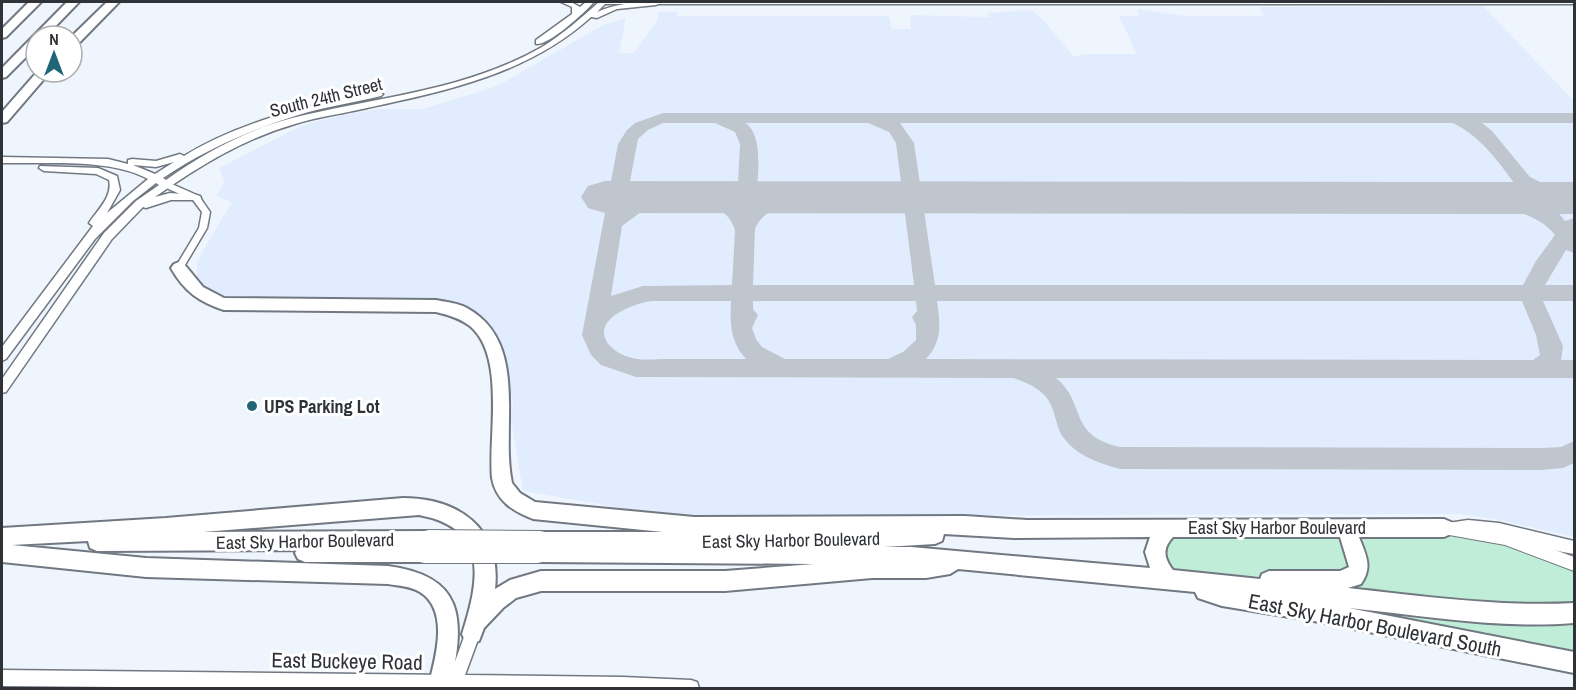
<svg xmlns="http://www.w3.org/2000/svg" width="1576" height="690" viewBox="0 0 1576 690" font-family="'Archivo Narrow',sans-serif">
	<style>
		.built { fill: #e1edfe }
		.green { fill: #c0edd7 }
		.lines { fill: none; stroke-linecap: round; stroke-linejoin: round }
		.taxiway { fill: #c0c6ce; fill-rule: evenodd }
		.runway { fill: #c0c6ce; fill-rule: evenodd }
		.street-casing { stroke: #717881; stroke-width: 3 }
		.secondary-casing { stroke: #717881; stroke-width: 3 }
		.primary-casing { stroke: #717881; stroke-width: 2 }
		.highway-casing { stroke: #717881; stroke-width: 4 }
		.street { fill: #fff; fill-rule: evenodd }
		.secondary { fill: #fff; fill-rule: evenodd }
		.primary { fill: #fff; fill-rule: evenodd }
		.highway { fill: #fff; fill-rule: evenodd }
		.highway-bridge-casing { stroke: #717881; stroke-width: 22; stroke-linecap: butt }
		.highway-bridge { stroke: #fff; stroke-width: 20 }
		.poi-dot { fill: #1f6575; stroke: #fff; stroke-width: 2 }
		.labels { text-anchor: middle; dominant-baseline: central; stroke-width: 6; stroke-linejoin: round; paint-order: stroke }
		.street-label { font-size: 18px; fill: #2f3236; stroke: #fff }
		.poi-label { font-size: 18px; font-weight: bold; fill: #2f3236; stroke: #fff; text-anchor: start }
		.near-street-label { font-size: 21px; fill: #2f3236; stroke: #fff }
	</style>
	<rect width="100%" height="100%" fill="#eef5fd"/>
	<path class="built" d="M1483,6L1572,99H1574V537L1495,519L1459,514L692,516L646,512L523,491L511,420L513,400L495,335L485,319L470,309L446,301L431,300L227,299L204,289L197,277V263L201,254L232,202L216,196L225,182L219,168L301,126L337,116L379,109H423L497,86L603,25L626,18L619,53H634L657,21L659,12H677V16H889L892,29H911L910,15L989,17L988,13L1032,10L1046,23L1073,56H1081V54H1137L1119,16H1139L1137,9L1186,16H1264L1259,7Z"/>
	<path class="green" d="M1296,533L1341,536L1357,561L1337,577L1179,575L1166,568L1162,546L1171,538H1242Z
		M1355,533L1460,534L1538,553L1574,571V606L1553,608L1331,591L1357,584L1366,577L1367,563Z
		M1366,607L1542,623L1574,622V656L1330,608Z"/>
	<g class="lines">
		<path class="taxiway" d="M663,113H1574V123H1482L1492,131L1530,177L1550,187L1574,191V203L1548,200L1565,221L1574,218V253L1566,250L1545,285H1574V301H1543L1563,346L1561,360H1574V378H1056C1087,403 1067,435 1120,447L1542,448L1561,447L1574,441V463L1563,468L1542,470L1120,469C1098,463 1074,455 1061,434C1056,424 1055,413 1050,403C1044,390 1026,382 1013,378L636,377L601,365L591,355L582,335L618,144L627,130L635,123ZM663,123H715L735,132L740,144L737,202C725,195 708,189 694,192L691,197L694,202C714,207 728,209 735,230L732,285L643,286L611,296L622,226L645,209L677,202L680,197L677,192L670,190L626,202L638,139L648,130ZM745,123H868L889,132L896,143L914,285H753L755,229C764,208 783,207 803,202L806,197L803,192H788L756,202C757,181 765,135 745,123ZM900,123H1453C1486,139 1505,172 1527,200L1485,190L1478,192L1475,197L1478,202C1505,209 1537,212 1555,235L1536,261L1523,285H935L914,143ZM652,301H731C730,324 730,341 746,359C719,359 693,359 666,359C654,359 640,361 629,357C621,355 614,350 609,345C589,320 634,303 652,301ZM753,301H916L917,311L912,317L916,325V340L903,352L888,359H785L762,347L756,339L752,328L758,315L753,309ZM937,301H1522L1536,335L1540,355L1533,360L926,359C943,341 940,323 937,301Z"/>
		<path class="runway" d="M605,181L1574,182V214L605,213L588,208L581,197L588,186Z"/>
		<defs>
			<path id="street" d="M599,2H1574V4H602Z
				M165,181L199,196L210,212L207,228L182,270L179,271L175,268L199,228L202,212L193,200L162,186L161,184Z"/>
			<path id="secondary" d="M561,2H571L580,7L586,2H594C584,13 550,45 536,44V40L572,14V7Z
				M599,2H607L597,12C615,4 642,0 660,3L656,5L617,9L597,18L591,17C525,77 437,93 353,111C334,115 314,118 295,124C243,139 199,166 155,197L170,193L196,195L200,196L201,198L200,200H171L146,208L143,207L112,239L6,392L2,393V379L104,233L136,201L159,185L156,183L133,201L95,239L6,359L2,361V347L93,226L89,223C97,210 113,197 109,180L96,174L44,171L39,168L40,166L98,168L117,176L120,190L107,213L148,179C110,158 46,164 2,163V157L108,159L128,164V160L132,159L156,161L180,154L184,156C243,120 312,105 378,91L383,94L381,96C356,102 330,106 305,113C254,128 206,149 163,178L166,180C203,153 247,130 292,118C376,97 465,91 542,47C563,34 581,18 599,2ZM174,162L155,174L133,165L156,167Z
				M1468,520L1499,523L1574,541V554C1548,550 1522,540 1495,535C1482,533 1458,535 1448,531L1446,527L1448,523Z
				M472,627L477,629L480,634L465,675L623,677L691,680L697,682L699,688H236L2,686V670L450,675L467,629Z"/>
			<path id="primary" d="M1444,521L1505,531L1574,557V571L1505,545L1438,533L1436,528L1438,523Z"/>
			<path id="highway" d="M29,2H41L6,37L2,38V29Z
				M67,2H79L46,36H36V47L6,77L2,78V68Z
				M107,2H119L76,46L72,47V36Z
				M37,72H50L7,122L2,123V112Z
				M179,262L184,264L203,287L224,298L436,300C446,302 458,303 467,308C530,343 500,427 512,483L520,493L535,502L694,517L965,516L1027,520L1444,519L1451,522L1454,528L1451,534L1444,537H1359C1366,555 1373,567 1361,584L1348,588C1423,596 1498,607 1574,603V623C1500,629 1424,616 1349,608L1574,652V673L1314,621L1222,606L1198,598L1195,592L958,569L950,574L926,578H872L725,591H541L516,598L503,608L484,628L479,641L472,644L465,641L462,634C479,581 490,528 419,515L203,532L429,531L436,534L439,540L436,546L432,548L434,553L431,559L424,562H305L298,559L295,553L297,550L97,551L90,548L88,541L12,545L146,558L388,566C464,576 465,618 451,683L449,688H431L429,683C436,656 449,610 420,592C410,586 399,586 388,584L146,577L2,562V528L166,518L403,498C459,498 502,529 495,589L510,580L541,571H725L814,564L538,562L531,559L528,553L533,546L530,541L533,535L540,532H663L533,519C513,511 496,501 492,478C488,437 506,356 470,326C459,318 449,315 436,312L224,310C199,302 184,291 171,268L174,264ZM944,534L1014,538L1150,537L1145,552L1150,568L911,547H884L935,544L942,541ZM1173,537H1340L1349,567L1340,571H1269L1262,574L1260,579L1173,570C1164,558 1162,549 1173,537Z"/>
		</defs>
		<use href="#street" class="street-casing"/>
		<use href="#secondary" class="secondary-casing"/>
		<use href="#primary" class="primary-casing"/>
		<use href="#highway" class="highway-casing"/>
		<use href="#street" class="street"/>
		<use href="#secondary" class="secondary"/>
		<use href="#primary" class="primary"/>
		<use href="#highway" class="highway"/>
		<defs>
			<path id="highway-bridge" d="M429,540L540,541
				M424,553H538"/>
		</defs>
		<use href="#highway-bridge" class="highway-bridge-casing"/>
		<use href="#highway-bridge" class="highway-bridge"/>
	</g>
	<circle class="poi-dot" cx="252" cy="406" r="6"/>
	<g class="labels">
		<g class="street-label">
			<text transform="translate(326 97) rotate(-14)">South 24th Street</text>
			<text x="1277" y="527">East Sky Harbor Boulevard</text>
			<text transform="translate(791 540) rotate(-1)">East Sky Harbor Boulevard</text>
			<text transform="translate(305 541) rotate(-1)">East Sky Harbor Boulevard</text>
		</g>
		<g class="poi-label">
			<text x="264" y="406">UPS Parking Lot</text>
		</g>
		<g class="near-street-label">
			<text transform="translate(1375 625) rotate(11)">East Sky Harbor Boulevard South</text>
			<text transform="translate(347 661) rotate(1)">East Buckeye Road</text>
		</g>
	</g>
	<rect width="1576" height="690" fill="none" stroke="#2f3236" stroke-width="6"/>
	<g transform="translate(54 54)"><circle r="28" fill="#ffffff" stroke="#acadaf" stroke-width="1.5"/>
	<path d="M0-4.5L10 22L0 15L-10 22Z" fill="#1f6575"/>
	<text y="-9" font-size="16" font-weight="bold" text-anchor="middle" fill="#2f3236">N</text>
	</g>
</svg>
